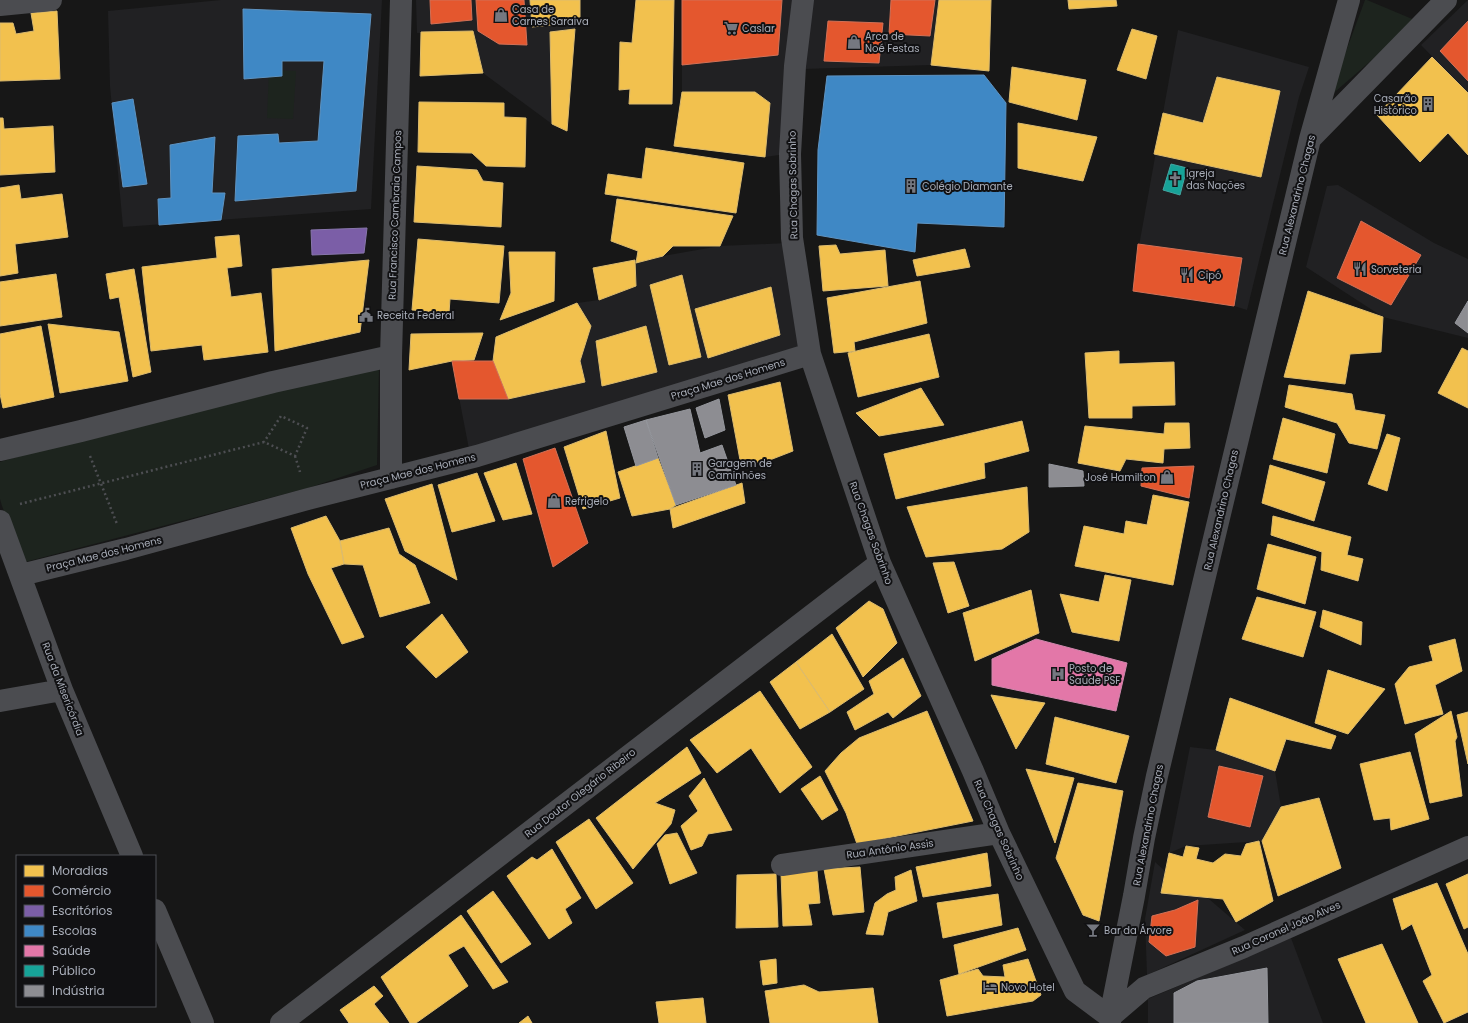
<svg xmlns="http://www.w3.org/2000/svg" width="1468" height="1023" viewBox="0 0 1468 1023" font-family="Poppins,sans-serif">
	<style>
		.built { fill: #212123 }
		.green { fill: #1d241e }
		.homes { fill: #f2c14e; stroke: #dcbb6e }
		.shops { fill: #e4572e; stroke: #d27157 }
		.offices { fill: #7b5ea7; stroke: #8876ac }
		.schools { fill: #3f88c5; stroke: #5e93c1 }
		.health { fill: #e377a8; stroke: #d187ad }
		.public { fill: #17a398; stroke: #42a6a2 }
		.industry { fill: #8d8d92; stroke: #95979d }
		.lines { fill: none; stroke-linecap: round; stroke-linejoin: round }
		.path { stroke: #4d4e52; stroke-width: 2.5; stroke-dasharray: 2 3; stroke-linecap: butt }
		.minor { stroke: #4b4c50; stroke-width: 22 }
		.labels { text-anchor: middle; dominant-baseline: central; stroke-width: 4; stroke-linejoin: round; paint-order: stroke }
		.poi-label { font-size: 10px; fill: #a8adb8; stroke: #111113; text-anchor: start }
		.street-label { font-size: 10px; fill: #a8adb8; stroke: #111113 }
	</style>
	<rect width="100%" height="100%" fill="#171717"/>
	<path class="built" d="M221,0H382L371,209L123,227L110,86L108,11Z
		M416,0H580V22L575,29L567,131L552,124L483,73L473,31L417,33Z
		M682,0H939L931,65L803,69L786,154L765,157L674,146L682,92Z
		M1468,0V93L1421,45Z
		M1178,30L1309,67L1299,97L1247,310L1234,306L1133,291L1137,257Z
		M1338,185L1434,243L1468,259V338L1383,317L1306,267L1327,186Z
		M788,243L802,346L469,449L452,361H493L496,337L577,303L599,300L636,286V263L663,256L720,246Z
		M1190,747L1216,750L1275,771L1281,807L1262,841L1186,846L1169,853Z
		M1155,862L1174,879L1195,887L1245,930L1147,975L1145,919Z
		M1291,938L1323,1023H1148V999Z"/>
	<path class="green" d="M1365,0H1367L1417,21L1329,97Z
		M269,70L296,71L293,119L267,118Z
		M379,367L377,465L308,488L25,562L2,506L0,499V462L87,436Z"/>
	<path class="homes" d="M530,0H580V22L532,27Z
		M636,0H674L672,104H629L630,89L619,90L620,42L632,43Z
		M939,0H991L989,71L931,65Z
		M1068,0H1116L1117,6L1069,9Z
		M57,11L60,79L0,81V23H13L16,34L34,31L31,13Z
		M575,29L567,131L552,124L550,32Z
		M1132,29L1157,36L1146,79L1117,70Z
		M473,31L483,73L420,76L421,32Z
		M1432,57L1468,93V155L1448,133L1420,162L1377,115Z
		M1012,67L1086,80L1077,120L1009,102Z
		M1217,77L1280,91L1261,177L1154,154L1163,113L1203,123Z
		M682,92H755L770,103L765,157L674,146Z
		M419,102L504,103V117L526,118L525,167L486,166L472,153L418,152Z
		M0,118H3L4,129L53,126L55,172L0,175Z
		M1018,123L1097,137L1083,181L1018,168Z
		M646,148L744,163L736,213L605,194L608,174L642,179Z
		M417,166L477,170L483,181L503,183L501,227L414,222Z
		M19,185L21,199L62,194L68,237L15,244L18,273L0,276V188Z
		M617,199L733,216L720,246H673L663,256L636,263L638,251L611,241Z
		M239,235L242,266L227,268L231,297L261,293L268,352L204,360L202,345L151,351L142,267L217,258L215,237Z
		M418,239L504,246L499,303L450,299L449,313L412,310Z
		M836,245L840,254L885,250L888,286L823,291L819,246Z
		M965,249L970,267L917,276L913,260Z
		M509,252H555L554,301L500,320L511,293Z
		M369,260L360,332L275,351L272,269Z
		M635,260L636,286L599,300L593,268Z
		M134,269L151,372L133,377L119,297L110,299L106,274Z
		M56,274L62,317L0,326V282Z
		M682,275L701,357L669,365L650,285Z
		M920,281L927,323L854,342L855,351L834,353L827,298Z
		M771,287L780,335L708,358L695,309Z
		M1308,291L1383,317L1381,352L1350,354L1345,384L1284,377Z
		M577,303L591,326L580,361L585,382L508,399L493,361L496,337Z
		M48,324L119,332L128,381L60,393Z
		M41,326L54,397L3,408L0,394V334Z
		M646,326L657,372L602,386L596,341Z
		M483,333L474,360L452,361L409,370L411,334Z
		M929,334L939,377L858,397L848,353Z
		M1462,348L1468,351V408L1438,393Z
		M1119,351V364L1174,362L1175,405L1132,406V418H1089L1085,353Z
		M780,382L793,451L762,463L740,460L728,395Z
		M1289,385L1352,394L1355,410L1385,415L1377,449L1349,443L1337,423L1285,407Z
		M921,388L944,425L879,436L856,413Z
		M1283,418L1335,434L1327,473L1273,459Z
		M1022,421L1029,451L984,463L985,478L896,499L884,454Z
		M1165,423H1189L1190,448L1164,449L1163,463L1126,459L1120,471L1078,463L1085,426L1164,434Z
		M606,431L620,498L583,509L564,447Z
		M1387,434L1400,438L1387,491L1368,484Z
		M658,458L676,505L670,509L632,516L618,472Z
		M516,463L532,514L503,520L484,473Z
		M1270,465L1325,482L1314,521L1262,503Z
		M477,473L495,521L452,532L438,485Z
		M742,483L745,503L673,528L670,509Z
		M432,484L457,580L405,551L385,499Z
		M1027,487L1029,532L1002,549L926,557L907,507Z
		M1153,495L1189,502L1173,585L1075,566L1084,526L1124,534L1126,521L1147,525Z
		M326,516L340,541L344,564L331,568L364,637L342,644L308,574L291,528Z
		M1273,516L1351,537L1347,555L1363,559L1358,581L1321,570L1322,552L1271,535Z
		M389,528L399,554L415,565L430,603L380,617L363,565L344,564L340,541Z
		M1268,544L1316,557L1305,604L1257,589Z
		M954,562L969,606L948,613L933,563Z
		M1105,575L1131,580L1119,641L1072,632L1060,594L1099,602Z
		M1031,590L1039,633L975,661L963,613Z
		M1257,597L1316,612L1303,657L1242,639Z
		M869,601L883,609L897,643L863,677L836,628Z
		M1323,610L1362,622L1361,645L1320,627Z
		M442,614L468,652L436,678L406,647Z
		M832,634L864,689L830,712L796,662Z
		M1455,639L1462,671L1435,685L1443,714L1405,724L1395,684L1409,667L1433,661L1429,646Z
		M903,658L921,696L893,718L888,712L855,730L847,712L874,694L869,681Z
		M796,662L830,712L800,729L770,682Z
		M1328,670L1385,689L1348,734L1315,723Z
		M760,691L812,767L780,793L751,748L717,773L690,740Z
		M991,695L1045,703L1016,749Z
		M1230,698L1336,736L1331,749L1286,739L1275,771L1216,750Z
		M927,711L973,821L857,844L846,813L825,771L841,753L859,738Z
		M1451,711L1457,737L1455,741L1462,796L1430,803L1415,734Z
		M1468,712V764L1457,715Z
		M1055,717L1129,736L1116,783L1046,764Z
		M687,747L701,773L655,803L675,810L671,824L633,869L596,818Z
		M1410,752L1429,819L1391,830L1390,818L1374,820L1360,764Z
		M1026,769L1074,778L1055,843Z
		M820,776L838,810L822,820L801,789Z
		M704,778L732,830L708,834L702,846L691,850L681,826L698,811L689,796Z
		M1078,783L1123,791L1099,921L1083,915L1056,858Z
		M1319,798L1341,868L1278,896L1262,841L1281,807Z
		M589,819L633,883L596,909L556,842Z
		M677,833L697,873L670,884L657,844L665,835Z
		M1259,841L1273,901L1236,922L1223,899L1161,893L1169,853L1183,857L1186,846L1199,848L1196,859L1213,863L1225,854L1241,856L1246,844Z
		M552,849L581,898L565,909L572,923L549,939L507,876L532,857L537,860Z
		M987,853L991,886L923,897L916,867Z
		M860,867L864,912L833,915L824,869Z
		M911,870L917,901L888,912L883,935L866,934L875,903L887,894L896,890L895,877Z
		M817,871L820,903L808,904L812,925L783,926L781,873Z
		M776,874L778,927L736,928L737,875Z
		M1468,874V927L1464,929L1446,884Z
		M1437,883L1468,954V1012L1444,1023L1423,981L1432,975L1412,924L1402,930L1393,899Z
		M493,891L531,944L501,963L467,911Z
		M998,894L1002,925L943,938L937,903Z
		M461,915L508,982L493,989L464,946L448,955L468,986L416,1023H410L381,977Z
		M1018,928L1026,950L959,974L954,945Z
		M1382,944L1418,1023H1366L1338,959Z
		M776,959L777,983L763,985L760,961Z
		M1028,959L1041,995L1033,1001L947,1016L940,980L978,969L983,976L1005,977L1003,965Z
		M804,985L819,992L873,988L878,1023H770L765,991Z
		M374,986L383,996L374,1004L389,1023H349L340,1010Z
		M703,998L706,1023H659L656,1002Z
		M528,1016L532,1023H519Z"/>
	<path class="shops" d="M430,0H471L472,20L431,24Z
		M476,0H524L527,45L499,44L478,31Z
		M682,0H782L778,55L682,65Z
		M891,0H935L930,36L889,34Z
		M828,21L883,23L879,63L824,61Z
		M1468,21V81L1440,51Z
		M1361,221L1421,255L1391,305L1337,278Z
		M1138,244L1242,258L1234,306L1133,291Z
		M452,361H493L508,399H459Z
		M555,448L588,543L553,567L523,459Z
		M1194,466L1189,498L1141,486L1142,468Z
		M1219,766L1263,776L1250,827L1208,817Z
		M1198,900L1195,947L1166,956L1149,942L1152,916L1175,910Z"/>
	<path class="offices" d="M367,228L364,253L312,255L311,230Z"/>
	<path class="schools" d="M243,9L371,14L356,191L235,201L238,136L278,134L279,143L318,141L324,61H282V76L244,79Z
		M984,75L1006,103L1004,227L917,223L915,252L817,235L818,150L827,76Z
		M133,99L147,184L123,187L112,103Z
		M215,137L212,193H225L221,220L159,225L158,199L171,198L170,145Z"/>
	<path class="health" d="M1036,639L1127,663L1116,711L992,685V659Z"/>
	<path class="public" d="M1171,164L1187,168L1180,195L1163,190Z"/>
	<path class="industry" d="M1468,301V333L1455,323Z
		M719,399L725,430L705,438L696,408Z
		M690,409L700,453L722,445L736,485L676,505L646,420Z
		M646,420L658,458L636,466L624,427Z
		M1049,464L1083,471L1084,486L1049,487Z
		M1267,968L1268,1023H1174V993L1197,981Z"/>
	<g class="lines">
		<path class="path" d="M90,456L117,524
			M295,456L300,472
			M20,504L264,442L295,456L307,428L281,416L264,442"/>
		<path class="minor" d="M803,0L795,66L790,154L792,238L810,354L880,563L973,771L999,833L1075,991L1110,1017L1144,988L1244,947L1468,847
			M0,5L51,0
			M1311,138L1446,0
			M0,450L81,431L273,382L391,356
			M391,478V356L401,0
			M0,521L62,690L132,856
			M21,575L126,549L308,499L477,456L810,354
			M0,701L62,690
			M782,865L999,833
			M155,910L203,1023
			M1110,1022V1017L1134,896L1144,838L1157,776L1310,139L1349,0
			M281,1023L880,563"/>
	</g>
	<defs>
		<symbol id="shop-bare" viewBox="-9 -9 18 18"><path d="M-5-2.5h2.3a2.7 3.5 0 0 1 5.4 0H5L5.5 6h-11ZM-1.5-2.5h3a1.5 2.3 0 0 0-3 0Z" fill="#757880" stroke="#111113" stroke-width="2.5" paint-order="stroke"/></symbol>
		<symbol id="supermarket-bare" viewBox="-9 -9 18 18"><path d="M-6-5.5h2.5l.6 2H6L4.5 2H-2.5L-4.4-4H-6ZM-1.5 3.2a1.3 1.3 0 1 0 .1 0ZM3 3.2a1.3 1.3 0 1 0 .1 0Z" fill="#757880" stroke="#111113" stroke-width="2.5" paint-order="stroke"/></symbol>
		<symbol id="building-bare" viewBox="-9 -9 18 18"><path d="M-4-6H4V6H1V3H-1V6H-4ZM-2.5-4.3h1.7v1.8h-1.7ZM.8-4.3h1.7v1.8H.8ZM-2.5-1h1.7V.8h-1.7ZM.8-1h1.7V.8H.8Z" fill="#757880" stroke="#111113" stroke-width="2.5" paint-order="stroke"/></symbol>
		<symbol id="church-bare" viewBox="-9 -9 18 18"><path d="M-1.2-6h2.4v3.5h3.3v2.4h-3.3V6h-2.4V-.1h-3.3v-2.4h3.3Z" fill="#757880" stroke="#111113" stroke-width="2.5" paint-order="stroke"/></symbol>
		<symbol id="restaurant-bare" viewBox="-9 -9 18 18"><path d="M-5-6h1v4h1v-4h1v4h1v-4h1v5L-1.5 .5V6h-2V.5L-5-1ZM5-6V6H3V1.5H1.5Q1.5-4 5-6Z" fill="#757880" stroke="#111113" stroke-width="2.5" paint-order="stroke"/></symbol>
		<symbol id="civic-bare" viewBox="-9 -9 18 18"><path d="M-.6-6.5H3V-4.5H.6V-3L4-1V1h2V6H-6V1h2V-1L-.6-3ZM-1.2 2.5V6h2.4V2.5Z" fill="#757880" stroke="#111113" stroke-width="2.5" paint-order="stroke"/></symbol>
		<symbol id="hospital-bare" viewBox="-9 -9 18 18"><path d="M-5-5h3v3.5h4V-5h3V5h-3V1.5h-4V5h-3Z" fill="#757880" stroke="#111113" stroke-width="2.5" paint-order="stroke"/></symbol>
		<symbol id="bar-bare" viewBox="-9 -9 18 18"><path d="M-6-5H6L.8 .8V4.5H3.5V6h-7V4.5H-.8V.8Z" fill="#757880" stroke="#111113" stroke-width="2.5" paint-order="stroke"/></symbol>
		<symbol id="hotel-bare" viewBox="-9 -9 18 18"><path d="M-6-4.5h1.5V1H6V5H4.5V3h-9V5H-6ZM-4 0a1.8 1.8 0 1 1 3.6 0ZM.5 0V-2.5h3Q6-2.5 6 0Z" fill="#757880" stroke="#111113" stroke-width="2.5" paint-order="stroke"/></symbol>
	</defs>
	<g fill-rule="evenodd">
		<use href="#shop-bare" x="491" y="5" width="20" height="20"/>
		<use href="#supermarket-bare" x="721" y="18" width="20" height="20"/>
		<use href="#shop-bare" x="844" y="32" width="20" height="20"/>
		<use href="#building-bare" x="1418" y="94" width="20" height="20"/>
		<use href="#church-bare" x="1165" y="169" width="20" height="20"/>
		<use href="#building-bare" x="901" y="176" width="20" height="20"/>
		<use href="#restaurant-bare" x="1350" y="259" width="20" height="20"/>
		<use href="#restaurant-bare" x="1177" y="265" width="20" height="20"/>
		<use href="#civic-bare" x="356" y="305" width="20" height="20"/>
		<use href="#building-bare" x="687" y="459" width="20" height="20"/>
		<use href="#shop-bare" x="1157" y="467" width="20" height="20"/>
		<use href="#shop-bare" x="544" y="491" width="20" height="20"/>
		<use href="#hospital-bare" x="1048" y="664" width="20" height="20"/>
		<use href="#bar-bare" x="1083" y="920" width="20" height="20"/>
		<use href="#hotel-bare" x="980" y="977" width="20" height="20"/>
	</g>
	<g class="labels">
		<g class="poi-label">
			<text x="512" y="9">Casa de<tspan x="512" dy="12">Carnes Saraiva</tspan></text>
			<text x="742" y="28">Caslar</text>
			<text x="865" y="36">Arca de<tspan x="865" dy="12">Noé Festas</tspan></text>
			<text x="1417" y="98" text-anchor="end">Casarão<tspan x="1417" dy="12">Histórico</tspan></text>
			<text x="1186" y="173">Igreja<tspan x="1186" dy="12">das Nações</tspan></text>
			<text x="922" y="186">Colégio Diamante</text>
			<text x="1371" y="269">Sorveteria</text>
			<text x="1198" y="275">Cipó</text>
			<text x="377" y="315">Receita Federal</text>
			<text x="708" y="463">Garagem de<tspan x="708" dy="12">Caminhões</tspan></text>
			<text x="1156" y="477" text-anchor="end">José Hamilton</text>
			<text x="565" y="501">Refrigelo</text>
			<text x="1069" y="668">Posto de<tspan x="1069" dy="12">Saúde PSF</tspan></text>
			<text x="1104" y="930">Bar da Árvore</text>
			<text x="1001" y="987">Novo Hotel</text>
		</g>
		<g class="street-label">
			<text transform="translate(793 185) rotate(-91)">Rua Chagas Sobrinho</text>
			<text transform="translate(1297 195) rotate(-76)">Rua Alexandrino Chagas</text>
			<text transform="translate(395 215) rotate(-88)">Rua Francisco Cambraia Campos</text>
			<text transform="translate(728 379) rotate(-17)">Praça Mae dos Homens</text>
			<text transform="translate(418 471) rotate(-14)">Praça Mae dos Homens</text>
			<text transform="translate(1221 510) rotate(-77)">Rua Alexandrino Chagas</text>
			<text transform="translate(871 533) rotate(70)">Rua Chagas Sobrinho</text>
			<text transform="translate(104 554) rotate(-14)">Praça Mae dos Homens</text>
			<text transform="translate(63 689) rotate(69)">Rua da Misericórdia</text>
			<text transform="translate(580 793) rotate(-38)">Rua Doutor Olegário Ribeiro</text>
			<text transform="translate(1148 825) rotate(-79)">Rua Alexandrino Chagas</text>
			<text transform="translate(999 830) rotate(66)">Rua Chagas Sobrinho</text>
			<text transform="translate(890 849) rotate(-8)">Rua Antônio Assis</text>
			<text transform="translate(1286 928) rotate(-24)">Rua Coronel João Alves</text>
		</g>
	</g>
	<rect x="16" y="855" width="140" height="152" fill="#111113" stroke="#4d4f55"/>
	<rect x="24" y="865" width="20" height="12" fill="#f2c14e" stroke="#4d4f55"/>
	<text x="52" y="875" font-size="12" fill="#a8adb8">Moradias</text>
	<rect x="24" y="885" width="20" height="12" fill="#e4572e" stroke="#4d4f55"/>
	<text x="52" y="895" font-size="12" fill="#a8adb8">Comércio</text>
	<rect x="24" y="905" width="20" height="12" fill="#7b5ea7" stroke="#4d4f55"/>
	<text x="52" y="915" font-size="12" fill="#a8adb8">Escritórios</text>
	<rect x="24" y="925" width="20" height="12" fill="#3f88c5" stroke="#4d4f55"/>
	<text x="52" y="935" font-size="12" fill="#a8adb8">Escolas</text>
	<rect x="24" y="945" width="20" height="12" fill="#e377a8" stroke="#4d4f55"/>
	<text x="52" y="955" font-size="12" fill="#a8adb8">Saúde</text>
	<rect x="24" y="965" width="20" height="12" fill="#17a398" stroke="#4d4f55"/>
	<text x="52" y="975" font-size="12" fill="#a8adb8">Público</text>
	<rect x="24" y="985" width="20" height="12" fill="#8d8d92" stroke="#4d4f55"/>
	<text x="52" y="995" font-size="12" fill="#a8adb8">Indústria</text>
</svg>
